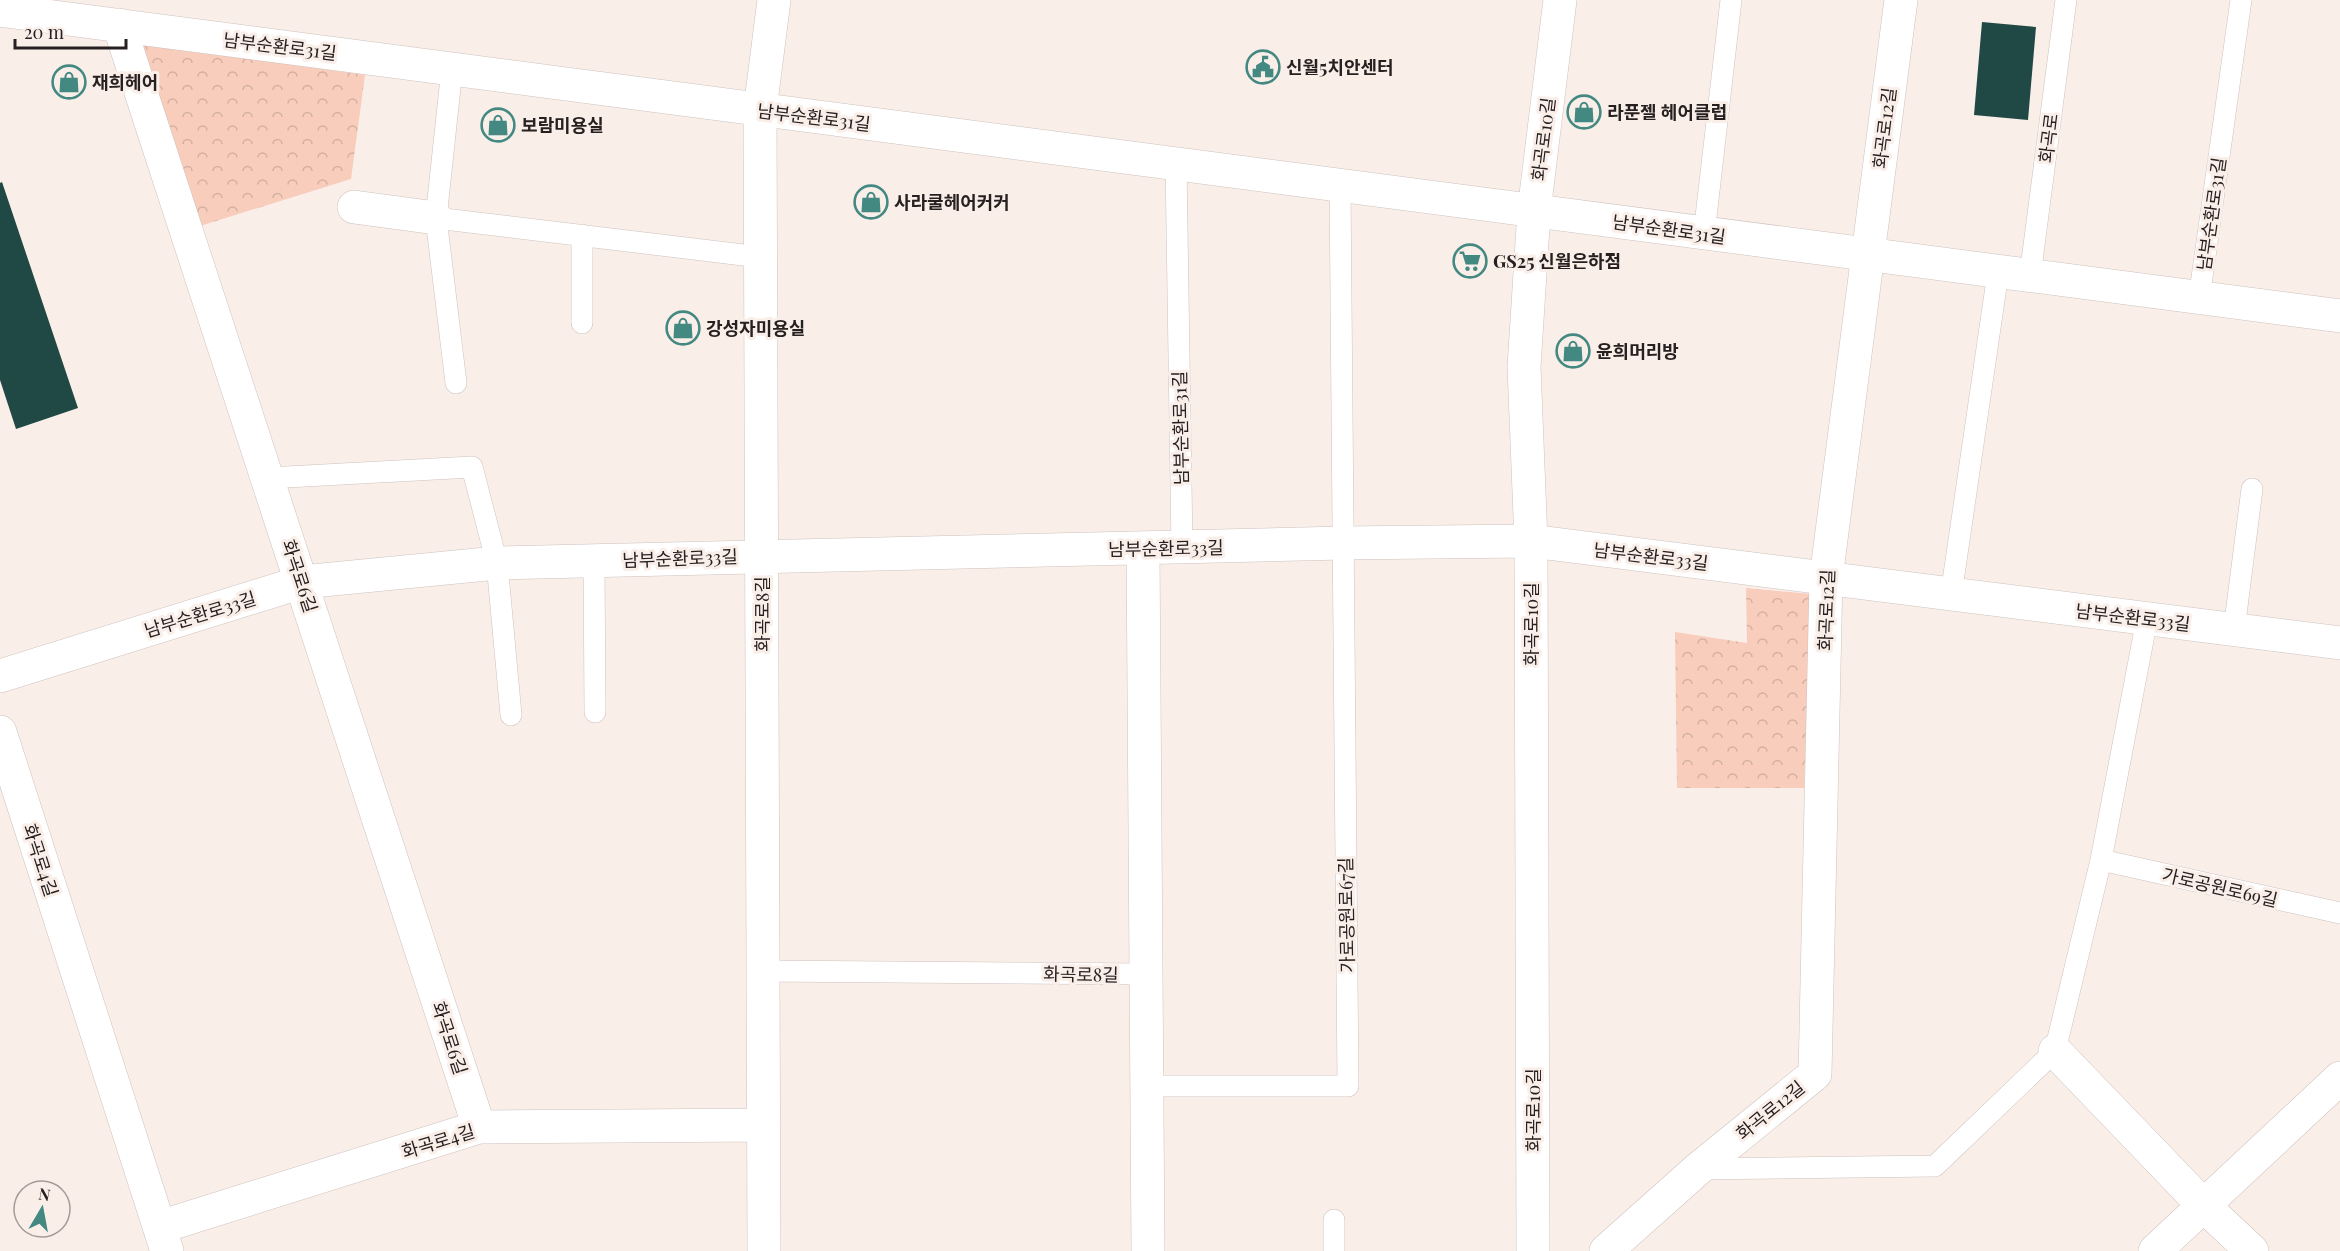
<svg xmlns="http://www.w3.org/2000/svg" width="2340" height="1251" viewBox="0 0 2340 1251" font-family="'Playfair Display','Noto Sans KR',serif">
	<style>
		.park { fill: url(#park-crowns) }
		.building { fill: #204844 }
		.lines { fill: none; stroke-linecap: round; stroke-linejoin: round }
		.service-casing { stroke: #cec2be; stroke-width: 22 }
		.minor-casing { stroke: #cec2be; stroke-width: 34 }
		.service { stroke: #fff; stroke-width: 21 }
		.minor { stroke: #fff; stroke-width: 33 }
		.labels { text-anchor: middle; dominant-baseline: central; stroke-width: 6; stroke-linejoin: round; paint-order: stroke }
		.street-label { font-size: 18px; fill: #262120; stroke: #faeee9 }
		.poi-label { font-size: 18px; font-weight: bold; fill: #262120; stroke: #faeee9; text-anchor: start }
	</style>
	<defs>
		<pattern id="park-crowns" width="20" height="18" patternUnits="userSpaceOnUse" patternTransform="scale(1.5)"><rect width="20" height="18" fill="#f8cdbc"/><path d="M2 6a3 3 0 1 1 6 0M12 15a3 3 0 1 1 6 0" fill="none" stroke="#d4b0a1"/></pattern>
	</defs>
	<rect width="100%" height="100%" fill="#faeee9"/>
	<path class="park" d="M141,43L365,75L351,179L200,226Z
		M1746,588L1811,594L1804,788H1677L1675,632L1747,643Z"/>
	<path class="building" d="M1982,22L2036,27L2028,120L1974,115Z
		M2,182L78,408L16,429L0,380V183Z"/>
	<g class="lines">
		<defs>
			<path id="service" d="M452,69L436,218L456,383
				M1176,164L1182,548
				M436,218L760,257
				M1704,234L1731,0
				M582,235V323
				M2030,276L2066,0
				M2199,299L2241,0
				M268,478L472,467L497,563L511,715
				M594,560L595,712
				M1951,595L1998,273
				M2234,630L2252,489
				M2101,860L2340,913
				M763,971L1146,974
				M1147,1086H1348L1340,186
				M1698,1169L1935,1166L2055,1051L2101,860L2147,619
				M1334,1251V1220"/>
			<path id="minor" d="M0,10L2340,316
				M119,25L479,1127
				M354,207L436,218
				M1143,549L1148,1251
				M0,676L302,582L497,563L1343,543L1531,541L2340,643
				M0,732L167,1251
				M2055,1051L2204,1206L2252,1251
				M160,1227L479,1127L764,1125
				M764,1251L760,110L774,0
				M1533,1251L1531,541L1524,367L1534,211L1560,0
				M1606,1251L1698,1169L1815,1074L1826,578L1901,0
				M2155,1251L2340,1078"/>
		</defs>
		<use href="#service" class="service-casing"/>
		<use href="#minor" class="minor-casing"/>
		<use href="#service" class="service"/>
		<use href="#minor" class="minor"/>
	</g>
	<defs>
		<symbol id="civic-ring" viewBox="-11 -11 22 22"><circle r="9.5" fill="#faeee9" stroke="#438982" stroke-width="1.5"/><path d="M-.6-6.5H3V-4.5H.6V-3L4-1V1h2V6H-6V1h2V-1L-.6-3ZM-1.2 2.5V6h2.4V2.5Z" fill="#438982"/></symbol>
		<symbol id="shop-ring" viewBox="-11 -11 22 22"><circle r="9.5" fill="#faeee9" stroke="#438982" stroke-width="1.5"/><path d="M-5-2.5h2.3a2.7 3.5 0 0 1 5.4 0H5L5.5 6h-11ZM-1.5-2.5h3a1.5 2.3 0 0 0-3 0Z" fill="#438982"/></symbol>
		<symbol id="supermarket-ring" viewBox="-11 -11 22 22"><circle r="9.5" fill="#faeee9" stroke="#438982" stroke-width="1.5"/><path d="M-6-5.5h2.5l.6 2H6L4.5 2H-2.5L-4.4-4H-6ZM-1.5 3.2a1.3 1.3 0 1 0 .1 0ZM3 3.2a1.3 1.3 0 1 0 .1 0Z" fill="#438982"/></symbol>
	</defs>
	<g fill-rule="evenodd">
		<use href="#civic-ring" x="1244" y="48" width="38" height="38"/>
		<use href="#shop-ring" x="50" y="63" width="38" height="38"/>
		<use href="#shop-ring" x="1565" y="93" width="38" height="38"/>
		<use href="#shop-ring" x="479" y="106" width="38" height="38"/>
		<use href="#shop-ring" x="852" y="183" width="38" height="38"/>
		<use href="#supermarket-ring" x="1451" y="242" width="38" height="38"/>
		<use href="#shop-ring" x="664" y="309" width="38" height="38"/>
		<use href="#shop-ring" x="1554" y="332" width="38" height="38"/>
	</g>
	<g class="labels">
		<g class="street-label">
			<text transform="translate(280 46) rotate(7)">남부순환로31길</text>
			<text transform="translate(814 117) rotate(7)">남부순환로31길</text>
			<text transform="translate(1884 128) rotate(-83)">화곡로12길</text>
			<text transform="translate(2048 138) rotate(-83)">화곡로</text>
			<text transform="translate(1543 139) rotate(-83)">화곡로10길</text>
			<text transform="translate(2211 214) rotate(-82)">남부순환로31길</text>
			<text transform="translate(1669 229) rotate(8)">남부순환로31길</text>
			<text transform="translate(1180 428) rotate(-91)">남부순환로31길</text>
			<text transform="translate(1166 548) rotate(-1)">남부순환로33길</text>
			<text transform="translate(1651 556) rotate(7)">남부순환로33길</text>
			<text transform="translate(680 558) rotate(-2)">남부순환로33길</text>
			<text transform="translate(300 576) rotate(72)">화곡로6길</text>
			<text transform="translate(1826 610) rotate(-88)">화곡로12길</text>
			<text transform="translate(200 614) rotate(-17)">남부순환로33길</text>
			<text transform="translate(762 614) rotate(-90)">화곡로8길</text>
			<text transform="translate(2133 617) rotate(7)">남부순환로33길</text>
			<text transform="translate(1531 624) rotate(-90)">화곡로10길</text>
			<text transform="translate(41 860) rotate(72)">화곡로4길</text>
			<text transform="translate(2220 887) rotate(13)">가로공원로69길</text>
			<text transform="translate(1346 915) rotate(-91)">가로공원로67길</text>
			<text transform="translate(1081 974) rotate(1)">화곡로8길</text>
			<text transform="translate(450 1038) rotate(72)">화곡로6길</text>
			<text transform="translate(1533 1110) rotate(-90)">화곡로10길</text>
			<text transform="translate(1770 1110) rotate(-39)">화곡로12길</text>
			<text transform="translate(438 1141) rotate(-17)">화곡로4길</text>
		</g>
		<g class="poi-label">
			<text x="1286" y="67">신월5치안센터</text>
			<text x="92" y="82">재희헤어</text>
			<text x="1607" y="112">라푼젤 헤어클럽</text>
			<text x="521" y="125">보람미용실</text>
			<text x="894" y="202">사라쿨헤어커커</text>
			<text x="1493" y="261">GS25 신월은하점</text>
			<text x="706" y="328">강성자미용실</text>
			<text x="1596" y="351">윤희머리방</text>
		</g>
	</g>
	<g transform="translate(42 1209) rotate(10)"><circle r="28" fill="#faeee9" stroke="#a59c99" stroke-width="1.5"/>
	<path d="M0-4.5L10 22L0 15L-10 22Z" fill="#438982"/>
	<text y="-9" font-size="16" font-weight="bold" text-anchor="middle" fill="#262120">N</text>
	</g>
	<path d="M15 39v9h111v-9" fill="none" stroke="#262120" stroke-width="3"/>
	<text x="24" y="39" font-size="18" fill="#262120" stroke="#faeee9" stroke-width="4.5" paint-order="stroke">20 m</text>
</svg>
